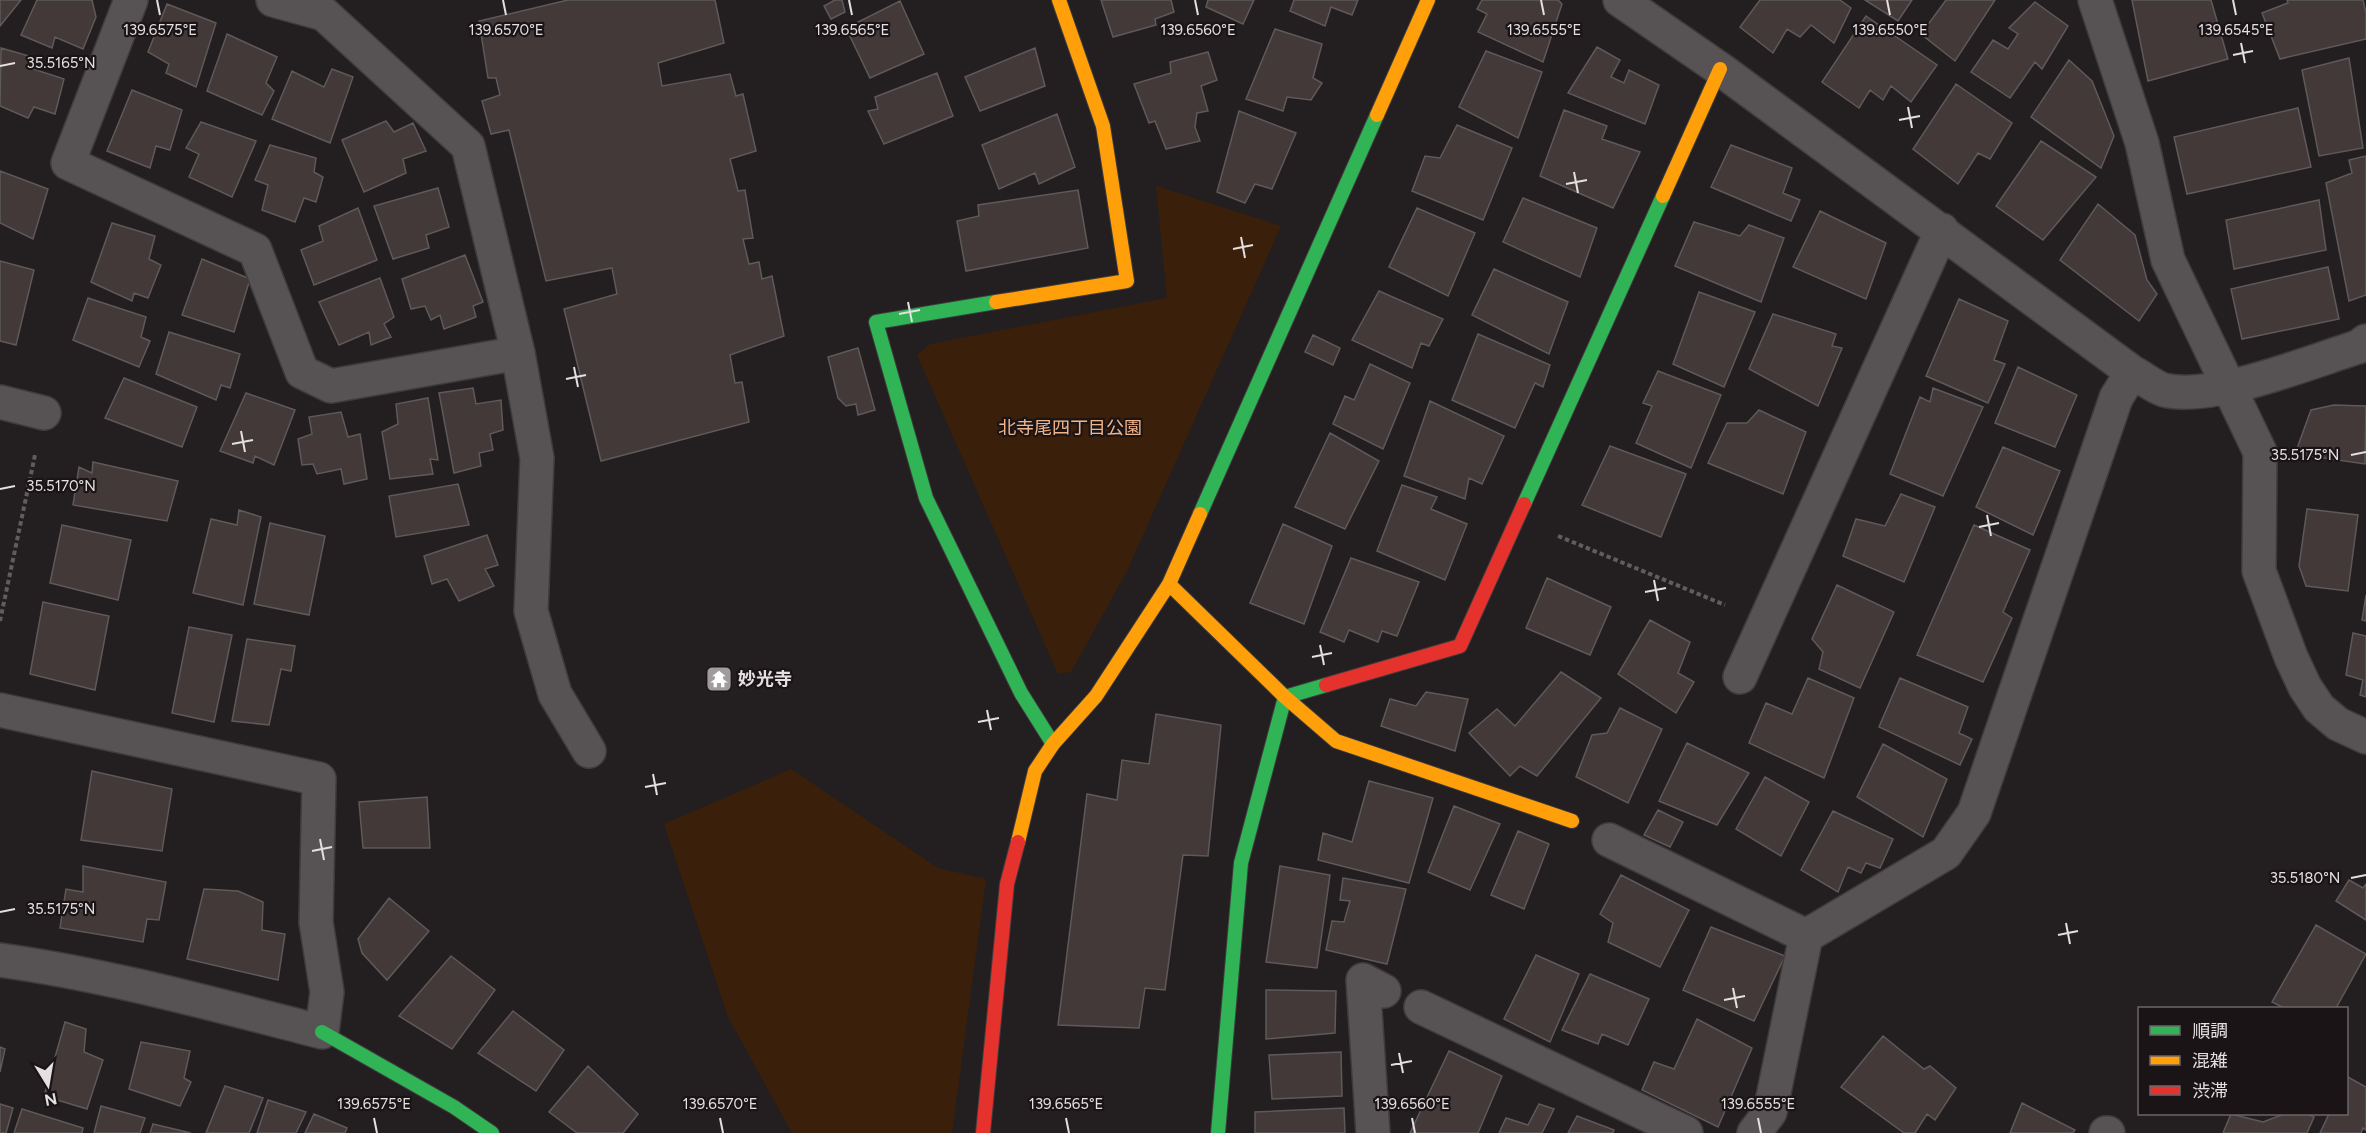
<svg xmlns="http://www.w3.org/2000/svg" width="2366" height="1133" viewBox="0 0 2366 1133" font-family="Figtree,'Noto Sans JP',sans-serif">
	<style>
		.green { fill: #3a200a }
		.building { fill: #433939; stroke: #5e595a; stroke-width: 1.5 }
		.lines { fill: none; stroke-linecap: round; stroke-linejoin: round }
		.street-casing { stroke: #3f3b3d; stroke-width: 36 }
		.fast-casing { stroke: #3f3b3d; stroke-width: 16 }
		.slow-casing { stroke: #3f3b3d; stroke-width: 16 }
		.jam-casing { stroke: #3f3b3d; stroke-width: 16 }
		.path { stroke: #5f5d5e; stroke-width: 4; stroke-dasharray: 4.5 3; stroke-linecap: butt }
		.street { stroke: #575355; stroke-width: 33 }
		.fast { stroke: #30b455; stroke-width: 14 }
		.slow { stroke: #ff9f0a; stroke-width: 14 }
		.jam { stroke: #e5322d; stroke-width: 14 }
		.ticks { fill: none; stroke: #e4dfe1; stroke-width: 2 }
		.labels { text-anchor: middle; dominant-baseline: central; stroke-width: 4.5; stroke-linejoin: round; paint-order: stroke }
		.park-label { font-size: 18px; fill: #f1b489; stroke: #1b1417 }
		.poi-label { font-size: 18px; font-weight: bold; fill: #e4dfe1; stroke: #1b1417; text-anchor: start }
		.ticks-label { font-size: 15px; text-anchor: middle; fill: #e4dfe1; stroke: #1b1417; stroke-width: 4.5; stroke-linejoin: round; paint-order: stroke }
	</style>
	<rect width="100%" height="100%" fill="#231e20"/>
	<path class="green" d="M1156,186L1281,226L1127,571L1071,672L1058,674L917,355L930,344L1167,298Z
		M791,769L938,868L986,879L952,1133H792L728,1017L664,824Z"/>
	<path class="building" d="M0,0H21L0,26Z
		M37,0H92L96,17L83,49L55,37L52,48L21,35Z
		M568,0H715L724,43L658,63L662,86L730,74L736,96L743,94L756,151L730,159L738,191L745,190L753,238L743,239L749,264L759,262L762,279L772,276L784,336L730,355L735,383L742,382L749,422L601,461L564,309L617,294L612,268L546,281L509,130L491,134L482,101L500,95L496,78H488L479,21Z
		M835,0H842L845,12L831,19L824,6Z
		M1101,0H1171L1174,12L1155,19L1156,25L1113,37Z
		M1208,0H1254L1243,24L1206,7Z
		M1294,0H1358L1352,15L1331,7L1325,26L1290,11Z
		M1482,0H1558L1562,4L1543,62L1478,32L1487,14L1477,9Z
		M1760,0H1840L1851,8L1834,43L1811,25L1800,37L1787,29L1773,53L1740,27Z
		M1865,0H1912L1898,21Z
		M1946,0H1995L1955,61L1921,34Z
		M2132,0H2211L2228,59L2148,81Z
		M2287,0H2363L2366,13V39L2280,59L2262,13L2288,3Z
		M900,1L924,54L870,78L846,28Z
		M2035,2L2068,26L2042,69L2035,62L2010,98L1971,72L1993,40L2008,49L2018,34L2009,28Z
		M167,4L216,23L196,87L166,73L169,64L148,52Z
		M1866,16L1937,65L1911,102L1891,86L1883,100L1870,90L1859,108L1822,82Z
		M1275,29L1322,44L1313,78L1322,83L1311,100L1287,97L1283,111L1246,99Z
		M227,34L277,57L266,83L274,91L262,115L207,91Z
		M1597,47L1620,60L1611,77L1624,83L1629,70L1659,85L1645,124L1568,93Z
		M1,48L29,56L27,67L64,79L55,114L34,107L28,118L0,106Z
		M1035,48L1045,86L980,111L965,77Z
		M1486,51L1542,72L1518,138L1459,107Z
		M1208,52L1217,80L1201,86L1208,111L1197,113L1195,127L1200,141L1166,149L1155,121L1149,123L1134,84L1171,73L1170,62Z
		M2349,58L2363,148L2319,156L2302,70Z
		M2069,60L2092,81L2114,136L2101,168L2031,117Z
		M332,69L353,77L330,143L272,119L292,71L324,87Z
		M937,73L953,116L884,144L868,111L878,109L875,97Z
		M1956,84L2012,123L1990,159L1978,153L1958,184L1913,149Z
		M132,90L182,110L170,150L156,146L150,168L107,151Z
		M2298,108L2311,167L2187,194L2174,137Z
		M1564,110L1607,126L1602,139L1640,152L1613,208L1540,176Z
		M1239,111L1296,133L1272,189L1255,184L1245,203L1217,192Z
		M1057,114L1075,167L1039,184L1035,173L999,189L982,145Z
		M386,121L394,132L413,123L426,151L403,159L406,173L364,192L342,140Z
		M201,122L256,141L232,197L189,177L199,154L186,148Z
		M1457,125L1512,148L1483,220L1412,191L1425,156L1440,158Z
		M2041,141L2096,177L2043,240L1996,206Z
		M270,145L316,158L314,172L323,177L316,202L304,198L295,222L262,210L268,185L255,180Z
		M1731,145L1792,168L1783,193L1800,200L1791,221L1711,187Z
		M2366,156V295L2349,301L2326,183L2352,173L2349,160Z
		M0,171L48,189L33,239L0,223Z
		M438,188L449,227L426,235L429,248L393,259L374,206Z
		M1078,190L1088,248L966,271L957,221L979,216L978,205Z
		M1523,198L1597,228L1580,277L1503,242Z
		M2319,200L2326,250L2234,269L2226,220Z
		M2098,204L2135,235L2147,280L2157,294L2139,321L2060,260Z
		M358,208L377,260L314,285L301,250L323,241L319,226Z
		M1417,208L1475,233L1448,296L1389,267Z
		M1820,211L1886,243L1866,299L1793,267Z
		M1694,222L1740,236L1749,225L1784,238L1761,302L1675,266Z
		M112,223L155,236L149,259L161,265L148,298L134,293L132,301L91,282Z
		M465,255L483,302L473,306L476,317L444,329L440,315L431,320L425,306L411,309L402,279Z
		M202,259L250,279L234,332L182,315Z
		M0,261L34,270L16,345L0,341Z
		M2328,267L2339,319L2242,339L2231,289Z
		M1494,269L1568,302L1549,354L1472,315Z
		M380,278L394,317L384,324L391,337L371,345L369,332L339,345L319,302Z
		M1379,291L1443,319L1429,346L1421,343L1412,368L1352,340Z
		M1699,292L1755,312L1724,387L1673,364Z
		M88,298L146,317L141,337L150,341L139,367L73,340Z
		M1959,299L2008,321L1994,360L2005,364L1988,403L1926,376Z
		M1773,314L1836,334L1832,346L1842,348L1818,406L1749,369Z
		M169,332L240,354L230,388L221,385L216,400L156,374Z
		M1478,334L1550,365L1543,387L1535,383L1515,428L1452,400Z
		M1313,335L1340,348L1333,365L1305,352Z
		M858,348L875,410L858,415L856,404L846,406L838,398L828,357Z
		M1370,364L1410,383L1383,449L1333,424L1345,396L1354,400Z
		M2018,367L2077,395L2055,447L1995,423Z
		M1658,371L1721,395L1691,468L1636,443L1652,406L1643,403Z
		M124,378L197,407L182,447L105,418Z
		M473,388L476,404L501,400L503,430L490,434L493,450L479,453L481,466L454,473L439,393Z
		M1933,388L1983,407L1943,496L1890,474L1920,397L1930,402Z
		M246,393L295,410L274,465L255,456L253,463L220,451Z
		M428,398L438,460L430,459L433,474L390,479L382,432L398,424L396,404Z
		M1430,401L1504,436L1482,484L1469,478L1465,499L1404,476Z
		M2334,405L2366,406L2365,464L2295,454L2311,410Z
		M1759,410L1806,432L1783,494L1708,463L1727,423H1747Z
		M341,412L348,437L360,434L367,479L344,484L341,469L317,474L313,464L302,465L298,439L312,434L309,417Z
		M1330,433L1379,461L1345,529L1295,507Z
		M1610,446L1686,474L1661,537L1582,505Z
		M2003,447L2060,471L2033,535L1976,507Z
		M93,462L178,481L167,521L73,505L79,467L92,473Z
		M458,484L469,525L396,537L389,496Z
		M1402,485L1437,497L1431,509L1467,524L1445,580L1377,551Z
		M1901,494L1935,507L1904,582L1843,556L1856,519L1885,526Z
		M2307,509L2358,515L2348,591L2306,586L2299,566Z
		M239,510L261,517L243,605L193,593L211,519L237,525Z
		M270,523L325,536L309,615L254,604Z
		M1283,524L1332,546L1304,624L1250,603Z
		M62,525L131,540L118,600L50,583Z
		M1974,525L2030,550L2003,612L2012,618L1983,682L1917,655Z
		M487,535L498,565L485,569L494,586L459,601L447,579L432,584L424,556Z
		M1351,558L1419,582L1397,636L1382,631L1378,642L1349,630L1344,642L1320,632Z
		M1547,578L1611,607L1590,655L1526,628Z
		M1837,585L1894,612L1860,688L1819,669L1823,652L1812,639Z
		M2366,595V621L2362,620Z
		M43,602L109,616L95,690L30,674Z
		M1650,620L1690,642L1678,673L1694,682L1676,713L1618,674Z
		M189,627L232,635L214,722L172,713Z
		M2353,633L2366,636V697L2360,695L2363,680L2346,675Z
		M247,639L295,646L291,671L281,669L269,725L232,721Z
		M1561,672L1601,698L1537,776L1520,766L1510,776L1469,733L1497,709L1515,726Z
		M1808,678L1854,698L1824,778L1749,743L1766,703L1792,714Z
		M1900,678L1968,707L1959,733L1972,739L1960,765L1879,727Z
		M1426,692L1468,699L1455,751L1381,726L1390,699L1416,706Z
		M1620,708L1662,729L1628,803L1576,777L1592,735L1607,733Z
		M1156,714L1221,725L1208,856L1183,855L1165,990L1145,988L1139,1028L1058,1025L1087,794L1117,800L1122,760L1149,764Z
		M1687,743L1749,773L1717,825L1659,801Z
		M1883,744L1947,779L1923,837L1857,797Z
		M92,771L172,789L162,851L81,840Z
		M1765,777L1809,802L1781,856L1736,829Z
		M1369,781L1433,798L1409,883L1318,860L1323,833L1352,842Z
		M427,797L430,848H363L359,802Z
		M1454,806L1500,824L1470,890L1428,872Z
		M1658,810L1683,822L1670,847L1644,835Z
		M1833,811L1893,839L1880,868L1866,863L1861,873L1848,867L1838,892L1801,870Z
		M1518,831L1549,844L1524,909L1491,895Z
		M83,866L166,882L159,920L147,919L143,942L60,928L66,889L83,892Z
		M1280,866L1330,875L1317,968L1266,962Z
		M1621,875L1689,910L1660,967L1608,942L1613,923L1600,914Z
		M1343,878L1406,889L1387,964L1326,950L1332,921L1344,922L1350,901L1340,900Z
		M2349,880L2363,888L2366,884V920L2336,901Z
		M204,889L238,891L263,902L262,930L285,934L278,980L187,959Z
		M389,898L429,931L387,980L362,953L358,939Z
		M2316,925L2366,954L2336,1008H2284L2272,1002Z
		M1711,927L1785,956L1754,1021L1683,990Z
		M1536,955L1579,974L1550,1042L1504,1019Z
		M451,956L495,990L452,1049L399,1016Z
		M1590,974L1649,999L1628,1045L1602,1034L1598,1044L1562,1030Z
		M1266,990L1336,991L1335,1033L1266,1039Z
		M513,1011L564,1050L536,1091L478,1053Z
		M1697,1019L1752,1048L1718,1127L1642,1090L1654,1062L1674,1069Z
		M65,1022L86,1029L84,1052L103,1060L87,1109L44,1096Z
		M1883,1036L1924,1069L1930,1066L1956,1088L1935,1120L1927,1114L1915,1133H1904L1841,1087Z
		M141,1042L190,1051L184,1078L191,1082L180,1106L129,1089Z
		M0,1047L5,1049L0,1072Z
		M1449,1051L1502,1076L1478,1133H1410Z
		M1341,1052L1342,1096L1272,1099L1269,1055Z
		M588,1066L638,1114L623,1133H577L549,1112Z
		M2346,1076L2366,1087V1130L2363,1128L2361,1133H2320L2329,1114H2346Z
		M225,1086L263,1098L249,1133H206Z
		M268,1100L306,1112L296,1133H257Z
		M2022,1103L2075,1130L2073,1133H2010Z
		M0,1104L13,1108L6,1133H0Z
		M1539,1104L1554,1109L1542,1133H1499L1506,1118L1528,1125Z
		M101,1106L145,1118L140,1133H94Z
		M1344,1108L1345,1133H1255V1112Z
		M22,1109L83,1128L82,1133H14Z
		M314,1114L347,1128L345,1133H305Z
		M2231,1114L2263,1122L2284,1114H2308L2314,1117L2307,1133H2223Z
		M1577,1116L1614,1130L1613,1133H1568Z
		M153,1124L191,1133H150Z"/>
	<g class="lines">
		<defs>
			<path id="street" d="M131,0L68,163L255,250L302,372L331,386L518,353
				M273,0L324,14L468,146L518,353L537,458L531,611L555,694L589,751
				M1620,0L1720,69L2132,372C2142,377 2154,387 2164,390C2213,402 2309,362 2358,347L2366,341
				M2095,0L2142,143L2168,260L2260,452L2259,571L2291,657L2305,687L2319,708L2338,724L2366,737
				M0,402L44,413
				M1740,677L1942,230
				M0,710L319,779L316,922L327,992L322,1032C216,1005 109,975 0,960
				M1609,840L1806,936
				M1421,1007L1686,1133
				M1373,1133L1363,980L1384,991
				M1754,1133L1770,1112L1806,936L1946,853L1974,813L2116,398L2132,372
				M2106,1133H2108"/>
			<path id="fast" d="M996,302L876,322L926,498L1021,693L1053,744
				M1524,504L1663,196
				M1200,514L1377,115
				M322,1032L454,1107L492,1133
				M1218,1133L1241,863L1285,697L1326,685"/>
			<path id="slow" d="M1377,115L1428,0
				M1663,196L1720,69
				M996,302L1127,281L1103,126L1059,0
				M1169,584L1285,697L1336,741L1572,821
				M1018,842L1035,771L1053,744L1096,696L1169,584L1200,514"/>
			<path id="jam" d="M1326,685L1460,646L1524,504
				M983,1133L1007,884L1018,842"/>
		</defs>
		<use href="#street" class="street-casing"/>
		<use href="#fast" class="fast-casing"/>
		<use href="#slow" class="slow-casing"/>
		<use href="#jam" class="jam-casing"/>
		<path class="path" d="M1558,536L1725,605
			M0,621L35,455"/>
		<use href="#street" class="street"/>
		<use href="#fast" class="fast"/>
		<use href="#slow" class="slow"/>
		<use href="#jam" class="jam"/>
	</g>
	<path class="ticks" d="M157,0L160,15M503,0L506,15M849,0L852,15M1195,0L1198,15M1541,0L1544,15M1887,0L1890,15M2233,0L2236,15M2241,43L2245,63M2233,55L2253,51M0,66L15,63M1908,107L1912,128M1899,120L1920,116M1574,172L1578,193M1566,184L1587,180M1241,237L1245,258M1233,249L1253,245M908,302L912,322M899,314L920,310M574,367L578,387M566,379L586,375M241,431L245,452M232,444L253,440M2351,455L2366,452M0,489L15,486M1987,515L1991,536M1979,527L1999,523M1654,580L1658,601M1645,592L1666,588M1320,645L1324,665M1312,657L1332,653M987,710L991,730M978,722L999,718M653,774L657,795M645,787L666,783M320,839L324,860M312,851L332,847M2351,878L2366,875M0,912L15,909M2066,923L2070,944M2058,935L2078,931M1733,988L1737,1008M1724,1000L1745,996M1399,1053L1403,1073M1391,1065L1412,1061M374,1118L377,1133M720,1118L723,1133M1066,1118L1069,1133M1412,1118L1415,1133M1758,1118L1761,1133"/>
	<defs>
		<symbol id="temple-square" viewBox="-11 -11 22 22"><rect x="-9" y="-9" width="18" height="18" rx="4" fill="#a09b9d" stroke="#1b1417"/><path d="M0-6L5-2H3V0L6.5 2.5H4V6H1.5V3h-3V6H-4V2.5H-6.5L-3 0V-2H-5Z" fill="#fff"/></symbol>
	</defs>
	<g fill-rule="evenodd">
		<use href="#temple-square" x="704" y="664" width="30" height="30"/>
	</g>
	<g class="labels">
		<g class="park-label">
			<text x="1070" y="428">北寺尾四丁目公園</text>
		</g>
		<g class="poi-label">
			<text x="738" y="679">妙光寺</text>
		</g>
	</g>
	<g class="ticks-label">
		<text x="160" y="35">139.6575°E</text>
		<text x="506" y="35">139.6570°E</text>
		<text x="852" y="35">139.6565°E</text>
		<text x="1198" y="35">139.6560°E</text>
		<text x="1544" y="35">139.6555°E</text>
		<text x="1890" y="35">139.6550°E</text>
		<text x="2236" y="35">139.6545°E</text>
		<text x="61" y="68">35.5165°N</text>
		<text x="2305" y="460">35.5175°N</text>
		<text x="61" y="491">35.5170°N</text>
		<text x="2305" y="883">35.5180°N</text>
		<text x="61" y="914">35.5175°N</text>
		<text x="374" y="1109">139.6575°E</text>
		<text x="720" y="1109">139.6570°E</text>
		<text x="1066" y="1109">139.6565°E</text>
		<text x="1412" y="1109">139.6560°E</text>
		<text x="1758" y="1109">139.6555°E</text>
	</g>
	<rect x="2138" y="1007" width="210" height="108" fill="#1b1417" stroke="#6b6568" stroke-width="1.5"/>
	<rect x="2150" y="1026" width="30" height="9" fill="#30b455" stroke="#6b6568" stroke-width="1.5"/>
	<text x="2192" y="1037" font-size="18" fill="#e4dfe1">順調</text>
	<rect x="2150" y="1056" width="30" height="9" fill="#ff9f0a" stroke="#6b6568" stroke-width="1.5"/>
	<text x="2192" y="1067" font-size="18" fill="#e4dfe1">混雑</text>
	<rect x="2150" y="1086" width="30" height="9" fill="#e5322d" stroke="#6b6568" stroke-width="1.5"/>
	<text x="2192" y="1097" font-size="18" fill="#e4dfe1">渋滞</text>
	<g transform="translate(48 1085) rotate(169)" stroke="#1b1417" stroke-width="4.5" paint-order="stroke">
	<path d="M0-4.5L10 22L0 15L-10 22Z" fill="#e4dfe1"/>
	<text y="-9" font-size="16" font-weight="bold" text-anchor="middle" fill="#e4dfe1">N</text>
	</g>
</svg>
